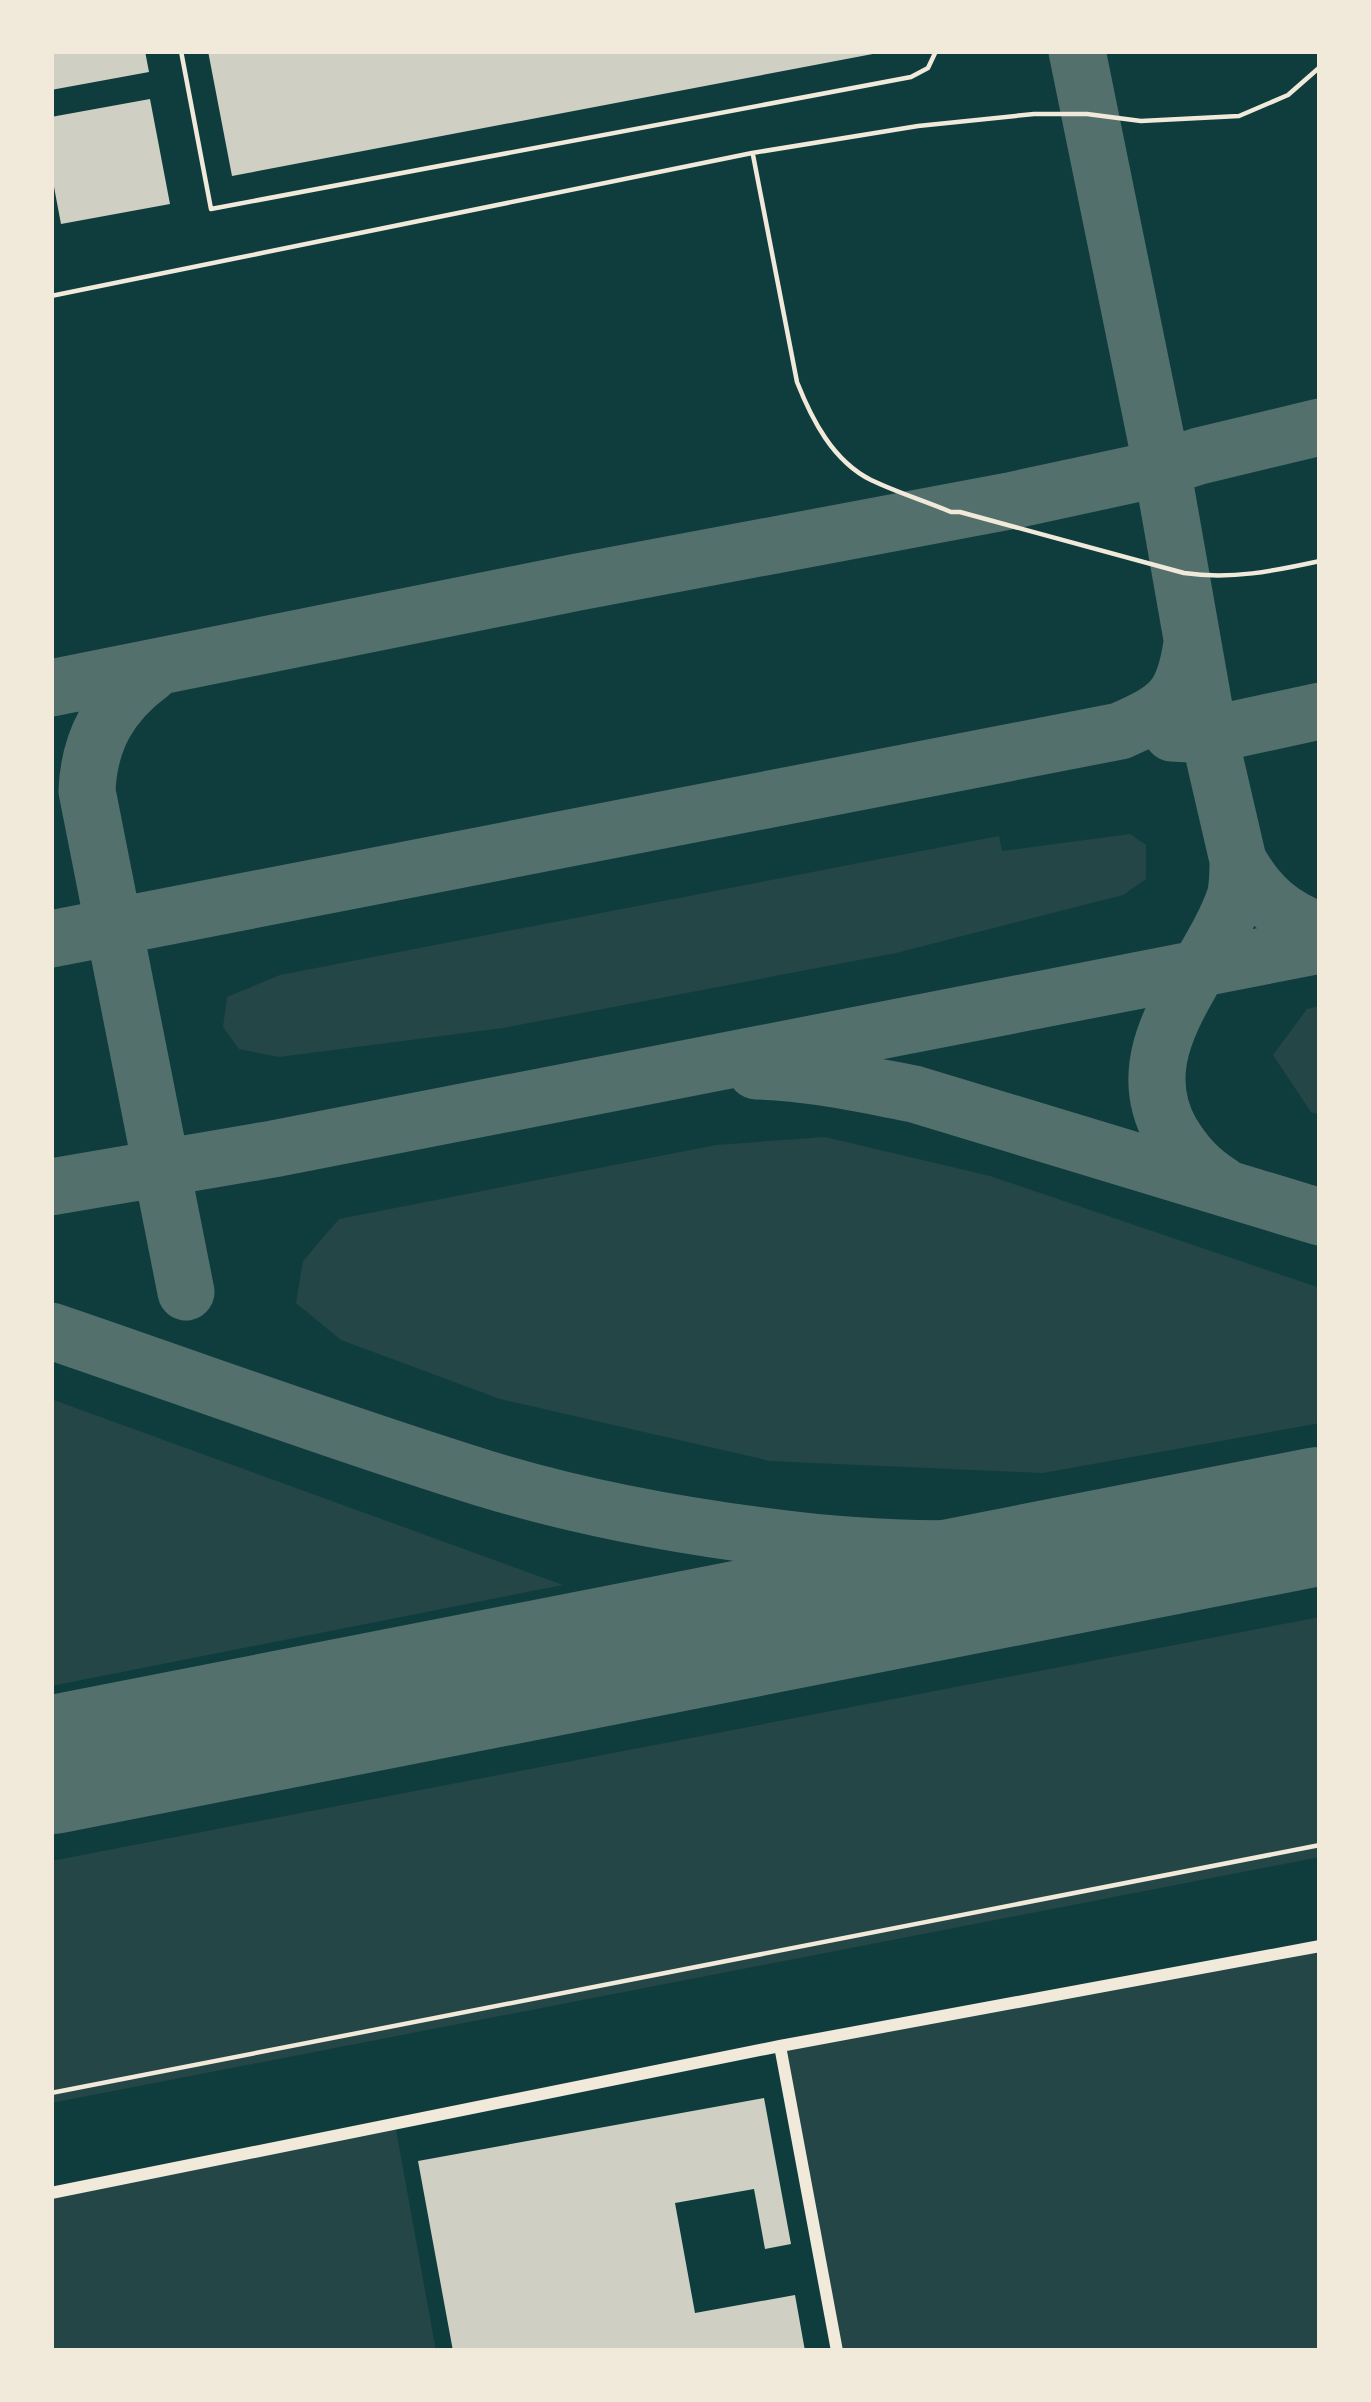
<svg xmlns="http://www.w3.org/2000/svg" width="1371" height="2402" viewBox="0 0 1371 2402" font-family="'Varela Round',sans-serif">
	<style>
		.green { fill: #244646 }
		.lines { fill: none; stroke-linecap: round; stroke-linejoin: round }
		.taxiway { stroke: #53706d; stroke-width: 57 }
		.runway { stroke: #53706d; stroke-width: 138 }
		.building { fill: #cfcfc3 }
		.service { stroke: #f1e9da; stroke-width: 4.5 }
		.tertiary { stroke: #f1e9da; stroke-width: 12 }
	</style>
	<rect width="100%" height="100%" fill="#0f3d3e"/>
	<path class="green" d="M1130,834L1146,845V879L1123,895L896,953L503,1028L279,1057L239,1049L223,1027L227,997L280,975L999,836L1002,851Z
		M1320,1006V1115L1311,1112L1273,1055L1307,1009Z
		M825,1137L990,1176L1320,1288V1423L1043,1473L770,1461L500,1399L341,1340L296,1303L303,1261L339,1219L716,1145Z
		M51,1399L563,1585L51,1686Z
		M1320,1617V1857L51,2103V1861Z
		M1320,1946V2351H837L780,2046Z
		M395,2124L436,2351H51V2196Z"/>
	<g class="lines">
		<path class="taxiway" d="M1077,51L1162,468L1209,735L1238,860C1257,896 1282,917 1320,931
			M151,673C110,703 89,740 87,791L186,1292
			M51,688L578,582L1009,501L1162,468L1199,456L1320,427
			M1172,733L1209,735L1320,711
			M51,939L1120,731C1171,709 1184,698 1192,643
			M756,1071C809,1072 862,1084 914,1094L1320,1217
			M1222,1185C1199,1171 1185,1155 1171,1132C1123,1047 1210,972 1235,897C1238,886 1238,872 1238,860
			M51,1187L273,1149L1320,945
			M51,1331C195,1380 338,1433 483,1478C584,1509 690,1528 795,1540C929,1556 1062,1547 1196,1540
			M51,1763L99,1754"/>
		<path class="runway" d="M51,1765L1320,1516"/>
	</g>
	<path class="building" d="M51,51H145L149,72L51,90Z
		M208,51H877L878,53L232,176Z
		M150,99L170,204L61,224L51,171V117Z
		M764,2098L791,2244L765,2249L754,2189L675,2203L695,2313L795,2295L805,2351H453L418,2161Z"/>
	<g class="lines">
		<path class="service" d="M181,51L211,209L911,77L928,68L936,51
			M753,155L797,382C812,420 833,461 871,480C896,492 925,501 951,512H960L1184,573C1231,580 1274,571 1320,561
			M51,296L752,153L918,126L1034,114H1087L1141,121L1239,116L1288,95L1320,67
			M51,2093L1320,1845"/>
		<path class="tertiary" d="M780,2046L837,2351
			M51,2193L780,2046L1320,1946"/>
	</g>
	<rect width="1371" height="2402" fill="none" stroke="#f1e9da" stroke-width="108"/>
</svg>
